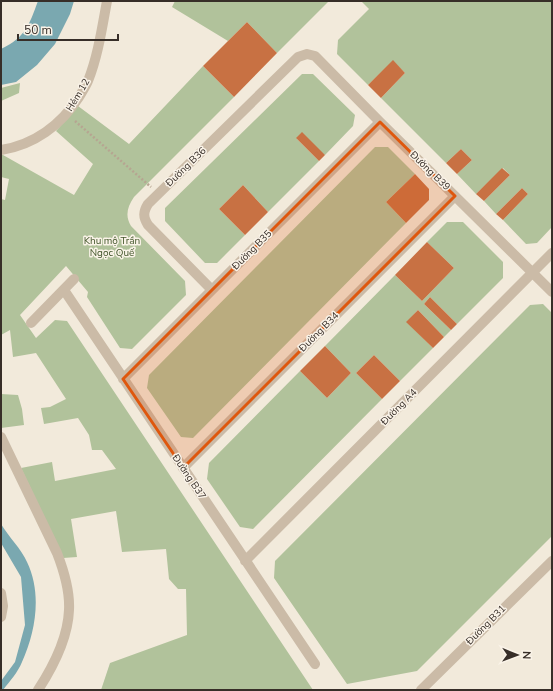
<svg xmlns="http://www.w3.org/2000/svg" width="553" height="691" viewBox="0 0 553 691" font-family="'Nunito Sans',sans-serif">
	<style>
		.green { fill: #b1c29b }
		.water { fill: #7aa8b0 }
		.building { fill: #c87143 }
		.lines { fill: none; stroke-linecap: round; stroke-linejoin: round }
		.path { stroke: #b6a591; stroke-width: 2.5; stroke-dasharray: 2 2; stroke-linecap: butt }
		.minor { stroke: #cbbba7; stroke-width: 10 }
		.marked { fill: #df570d; fill-opacity: 0.2; stroke: #df570d; stroke-width: 3; stroke-linejoin: round }
		.labels { text-anchor: middle; dominant-baseline: central; stroke-width: 3; stroke-linejoin: round; paint-order: stroke }
		.street-label { font-size: 10px; fill: #372e28; stroke: #faf3e8 }
		.park-label { font-size: 10px; fill: #42562b; stroke: #faf3e8 }
	</style>
	<rect width="100%" height="100%" fill="#f2eadb"/>
	<path class="green" d="M175,1H329L277,53L247,22L228,41L172,7Z
		M361,1H552V227L537,243L526,244L503,220L528,194L522,188L496,214L484,201L510,175L503,168L476,194L457,174L472,160L461,149L446,163L381,98L405,73L393,61L368,85L337,54L338,40L369,9Z
		M203,66L234,97L134,197C127,207 125,216 131,226L185,281L186,295L132,349L120,348L87,297L88,292L66,266L20,315L36,338L55,320L67,321L313,690H101L110,663L187,635L186,589H178L169,579L166,549L122,552L116,511L71,519L77,557L63,558L21,468L52,462L55,481L116,469L102,450H92L89,435L78,418L44,424L41,408L50,407L66,399L36,353L13,357L10,330L1,335V199L5,200L9,179L1,177V155H3L74,195L93,164L56,131L78,106L129,144Z
		M302,74H313L355,115L353,126L325,155L296,138L319,161L268,212L243,185L219,209L245,235L217,263H205L165,221V208Z
		M20,83L19,93L1,101V88Z
		M375,147H388L415,174L386,202L406,223L193,438L181,437L147,388L149,375Z
		M447,222H463L503,262V278L457,324L430,297L424,304L451,330L444,337L418,310L407,322L433,348L400,381L374,355L356,373L382,399L253,529L240,527L207,479L209,463L300,371L327,398L351,373L325,346L395,275L422,301L454,268L427,242Z
		M543,304L552,313V536L417,671L347,684L274,578L275,561L530,305Z
		M1,394L18,395L22,409L24,425L1,428Z"/>
	<path class="water" d="M38,1H74L70,14L55,44L37,65L16,82L1,85V49C26,37 29,25 38,1Z
		M1,524C8,536 22,550 27,562C42,593 36,631 22,662C18,672 10,681 3,690H1V681L15,662L25,625L21,577L1,543Z"/>
	<path class="building" d="M247,22L277,53L234,97L203,66Z
		M393,60L405,73L381,98L368,85Z
		M302,132L325,155L319,161L296,138Z
		M461,149L472,160L457,174L446,163Z
		M502,168L510,175L484,201L476,194Z
		M415,174L429,189V200L406,223L386,202Z
		M243,185L268,212L245,235L219,209Z
		M522,188L528,194L503,220L496,214Z
		M427,242L454,268L422,301L395,275Z
		M430,297L457,324L451,330L424,304Z
		M418,310L444,337L433,348L406,322Z
		M325,346L351,373L327,398L300,371Z
		M374,355L400,381L382,399L356,373Z"/>
	<g class="lines">
		<path class="path" d="M75,121L151,187"/>
		<path class="minor" d="M1,150C34,145 61,125 79,97C82,92 86,86 88,81C98,56 102,28 107,1
			M64,290L315,664
			M212,290L148,225C143,217 143,212 148,204L298,57L307,54L315,56L380,122L552,292
			M31,323L74,279
			M123,379L380,122
			M1,437L57,553C64,571 70,591 69,610C68,637 53,667 38,690
			M183,468L455,196
			M245,561L552,253
			M1,593L3,606L1,617
			M421,690L552,561"/>
	</g>
	<path class="marked" d="M380,122L455,196L183,468L123,379Z"/>
	<g class="labels">
		<g class="street-label">
			<text transform="translate(78 95) rotate(-59)">Hẻm 12</text>
			<text transform="translate(186 167) rotate(-44)">Đường B36</text>
			<text transform="translate(430 171) rotate(44)">Đường B39</text>
			<text transform="translate(252 250) rotate(-45)">Đường B35</text>
			<text transform="translate(319 332) rotate(-45)">Đường B34</text>
			<text transform="translate(399 407) rotate(-45)">Đường A4</text>
			<text transform="translate(189 477) rotate(56)">Đường B37</text>
			<text transform="translate(486 625) rotate(-45)">Đường B31</text>
		</g>
		<g class="park-label">
			<text x="112" y="241">Khu mộ Trần<tspan x="112" dy="12">Ngọc Quế</tspan></text>
		</g>
	</g>
	<rect width="553" height="691" fill="none" stroke="#372e28" stroke-width="4"/>
	<g transform="translate(517 655) rotate(91)" stroke="#faf3e8" stroke-width="3" paint-order="stroke">
	<path d="M0-3L7 15L0 10L-7 15Z" fill="#372e28"/>
	<text y="-6" font-size="11" font-weight="bold" text-anchor="middle" fill="#372e28">N</text>
	</g>
	<path d="M18 34v6h100v-6" fill="none" stroke="#372e28" stroke-width="2"/>
	<text x="24" y="34" font-size="12" fill="#372e28" stroke="#faf3e8" stroke-width="3" paint-order="stroke">50 m</text>
</svg>
